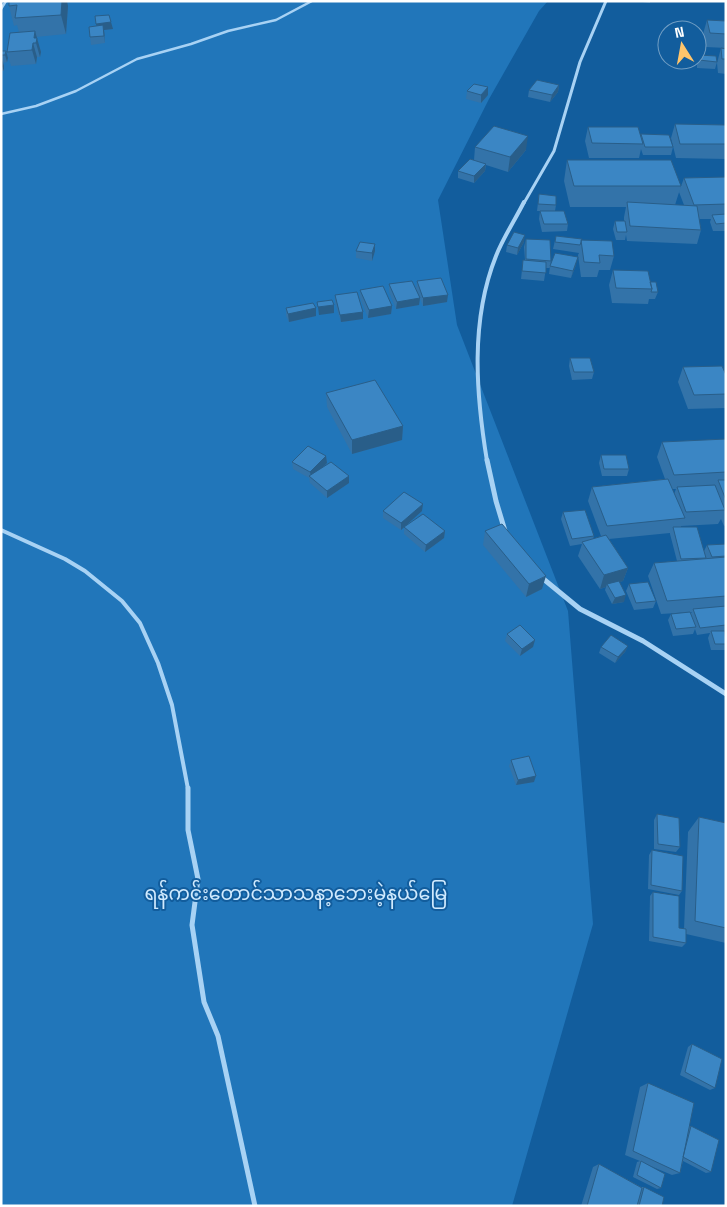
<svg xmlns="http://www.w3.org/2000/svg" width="727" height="1207" viewBox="0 0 727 1207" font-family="'Space Grotesk','Noto Sans Myanmar',sans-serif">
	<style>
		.green { fill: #2176ba }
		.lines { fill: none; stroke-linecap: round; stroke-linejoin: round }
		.service-far2 { stroke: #a8d2f4; stroke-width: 2.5 }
		.service-far1 { stroke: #a8d2f4; stroke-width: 4 }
		.service { stroke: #a8d2f4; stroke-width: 5 }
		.minor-far2 { stroke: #a8d2f4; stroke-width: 3 }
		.minor-far1 { stroke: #a8d2f4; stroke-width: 4 }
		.minor { stroke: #a8d2f4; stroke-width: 5 }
		.wall { fill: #3373a9; fill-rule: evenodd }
		.shaded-wall { fill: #295e89 }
		.building { fill: #3b86c4; stroke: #295e89 }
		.labels { text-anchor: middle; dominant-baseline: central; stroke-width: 4; stroke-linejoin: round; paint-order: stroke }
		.near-park-label { font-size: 19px; fill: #d0eafe; stroke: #125d9d }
	</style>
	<rect width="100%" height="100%" fill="#125d9d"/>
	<path class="green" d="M1,1H548L539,11L489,99L438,200L457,325L568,611L593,924L512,1206H1Z"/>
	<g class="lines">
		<path class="service-far2" d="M1,9L6,1
			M1,114L36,106L76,91L137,59L191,44L228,31L276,20L312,1"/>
		<path class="service-far1" d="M1,530L65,559L85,571L122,601L140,623L158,663L172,705L188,789"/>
		<path class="service" d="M188,788V830L198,879L192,925L204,1002L218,1036L255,1206"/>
		<path class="minor-far2" d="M524,203L554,151L580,62L606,1"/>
		<path class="minor-far1" d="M487,461C476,394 470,321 496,256C503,238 515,220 524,202"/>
		<path class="minor" d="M487,460L496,501L505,531
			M541,577L580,609L643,641L726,694"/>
	</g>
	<path class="wall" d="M9,1L68,6L66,34L36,37L41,52L40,57H37L36,64L11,66L7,52L19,32L17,25L14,26L9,6Z
		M635,1H650V3Z
		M707,20L726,21V48L706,47L703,34Z
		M97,26L113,29L104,30L105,43L91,45L90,37Z
		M721,48L726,49V74L718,73L717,63Z
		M1,51H6L8,58L7,62L3,63L4,66V71H1Z
		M699,55L717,62L715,69L697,68V62Z
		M559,85L558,92L550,102L528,97L529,90Z
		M488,87V95L481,103L466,99L467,91Z
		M675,124L726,125V159L676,158L671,138Z
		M588,127L641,137V134L673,147L671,155H643L641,149L639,158H589L585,141Z
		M475,147L526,150L508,172L486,165L485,171L474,183L458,178V171L474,160Z
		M567,160L681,186L675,205H684L679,192L684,178L726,177V231H713L710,222L711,219H699L701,230L697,244L627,241L626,235L625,240H616L613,229L615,221H624V217L626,207H570L564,181Z
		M539,194L556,205L555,211L568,224L567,231L542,232L539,219L540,211H537Z
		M556,236L581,240L614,256L610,270H599L597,277H581L578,255L579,253L553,249Z
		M526,239L551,261L550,268H546L544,281L521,279L523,260H525L524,247Z
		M524,242L517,255L506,252L507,245Z
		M375,244V251L372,261L356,258V251Z
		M576,265L571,278L549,274L550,266Z
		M613,270L650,282L658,292L655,299H649L648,304L612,303L609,285Z
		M417,281L447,302L423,306L416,289Z
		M389,284L420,298L419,305L396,309L389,292Z
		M360,290L392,306L391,314L368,318L360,298Z
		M335,295L363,319L341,322L335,303Z
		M286,308H316V316L289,322L286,316Z
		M570,358L594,372L592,379L572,380L569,366Z
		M683,367L726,375V408L688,409L678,382Z
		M326,393L403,426L402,440L352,454L327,407Z
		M726,439V525L724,526L721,519L718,524L681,526V527L704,551L707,545L726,544V648L725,650H711L708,638L710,633L697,635L695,629L693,634L673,636L668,620L671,614L691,613L692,612L661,614L648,576L654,563L677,561L670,534V533L609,539L628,568L623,581L619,582L624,602L612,604L605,590L606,587L600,589L578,556L582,544L570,546L561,519L563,512L594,536L593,539L601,536L588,501L592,487L665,479L657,457L662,442ZM672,489H676L674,494Z
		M601,455L629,469L627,476H602L599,463Z
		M326,456L327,463L322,468L349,476V483L327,498L310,483L309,478L293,469L292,462Z
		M383,511H422L401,530L383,518Z
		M404,527L445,531L444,538L425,552L404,534Z
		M485,531L542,589L526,597L483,545Z
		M629,584L656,601L653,608L634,610L626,591Z
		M507,634L533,647L520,656L505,641Z
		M628,646L625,652L615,663L599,653L601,647Z
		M511,760L534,782L516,785L509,766Z
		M657,814L680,847L676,852L654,849V820Z
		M699,817L726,823V943L686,934V943L682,947L649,941L650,896L653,892L679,928L684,929L688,832Z
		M652,850L682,891L679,895L648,889L649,855Z
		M692,1044L715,1088L710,1090L680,1075L688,1047Z
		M648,1083L690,1126H691L711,1172L706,1173L683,1161L680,1173L672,1175L648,1165L661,1188L657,1189L633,1177L637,1162L640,1161L625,1155L640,1087Z
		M599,1164L641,1187H644L662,1206H581L593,1167Z"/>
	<path class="shaded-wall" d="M62,1H67L68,6L66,34L61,15Z
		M111,22L113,29L104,30L105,43L104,36L98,31L96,24Z
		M35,31L41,52L40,57L36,43L34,38Z
		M33,43L37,57L36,64L32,50Z
		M6,51L8,58L7,62L5,55Z
		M2,59L4,66V71L1,64Z
		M559,85L558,92L550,102L552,95Z
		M488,87V95L481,103V95Z
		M528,136L526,150L508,172L510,157Z
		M486,164L485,171L474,183V176Z
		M525,235L524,242L517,255L518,248Z
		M375,244V251L372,261V253Z
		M578,257L576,265L571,278L573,271Z
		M448,295L447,302L423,306V298Z
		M420,298L419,305L396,309L397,302Z
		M334,305V313L319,315L318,307Z
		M392,306L391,314L368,318L369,310Z
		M316,308V316L289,322L288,314Z
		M363,312V319L341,322L340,315Z
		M403,426L402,440L352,454V440Z
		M326,456L327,463L312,478L311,477L310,472Z
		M349,476V483L327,498V491Z
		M423,504L422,511L401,530V523Z
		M445,531L444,538L425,552L426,545Z
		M628,568L623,581L608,586L607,584L606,587L600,589L604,575Z
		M546,576L542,589L526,597L529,584Z
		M626,595L624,602L612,604L615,598Z
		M535,640L533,647L520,656L522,649Z
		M628,646L625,652L615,663L618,657Z
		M536,776L534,782L516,785L518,780Z"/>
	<path class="building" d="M9,1H62L61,15L15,18L17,5L9,6Z
		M109,15L111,22L96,24L95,16Z
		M707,20L726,21V34L710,33Z
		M103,25L104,36L90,37L89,27Z
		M35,31L34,38H37L36,43H33L32,50L7,52L10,33Z
		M721,48L726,49V59H722Z
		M1,51H6L5,55H1Z
		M699,55L716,56L717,62L699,60Z
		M537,80L559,85L552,95L529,90Z
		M474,84L488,87L481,95L467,91Z
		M675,124L726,125V144H680Z
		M494,126L528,136L510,157L475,147Z
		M588,127H638L643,144L592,143Z
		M641,134L669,135L673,147H645Z
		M470,159L486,164L474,176L458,171Z
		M567,160H671L681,186H574Z
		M726,177V204L694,205L684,178Z
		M539,194L556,196V205L538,204Z
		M627,202L697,206L701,230L630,226Z
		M540,211H564L568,224H544Z
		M726,214V223L716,224L712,215Z
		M615,221H625L627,232H617Z
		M514,232L525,235L518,248L507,245Z
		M556,236L582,239L580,245L555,242Z
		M526,239L550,240L551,261L526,259Z
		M581,240L612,241L614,256L599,255L600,263L584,262Z
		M360,242L375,244L372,253L356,251Z
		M555,253L578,257L573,271L550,266Z
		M523,260L546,262V273L522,271Z
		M613,270L648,271L652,289L616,288Z
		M441,278L448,295L423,298L417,281Z
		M412,281L420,298L397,302L389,284Z
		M650,282H656L658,292H651L652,289Z
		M383,286L392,306L369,310L360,290Z
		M357,292L363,312L340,315L335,295Z
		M332,300L334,305L318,307L317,302Z
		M313,303L316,308L288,314L286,308Z
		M570,358H590L594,372H574Z
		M722,366L726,375V394L694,395L683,367Z
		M375,380L403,426L352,440L326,393Z
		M726,439V472L674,475L662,442Z
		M308,446L326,456L310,472L292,462Z
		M601,455H626L629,469H604Z
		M331,462L349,476L327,491L309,476Z
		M668,479L685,518L607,526L592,487Z
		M718,480H726V500Z
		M715,485L725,510L686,512L677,487Z
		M404,492L423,504L401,523L383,511Z
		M585,510L594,536L572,539L563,512Z
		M423,514L445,531L426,545L404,527Z
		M502,524L546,576L529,584L485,531Z
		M673,527H697L706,558L681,559Z
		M606,535L628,568L604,575L582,542Z
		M726,544V556L712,557L707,545Z
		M726,557V596L667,601L654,563Z
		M619,581L626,595L615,598L607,584Z
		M648,582L656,601L636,603L629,584Z
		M726,606V625L700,628L693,609Z
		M690,612L696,627L676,629L671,614Z
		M520,625L535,640L522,649L507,634Z
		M711,631H725L726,644H715Z
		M611,635L628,646L618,657L601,647Z
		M529,756L536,776L518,780L511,760Z
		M657,814L679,818L680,847L658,844Z
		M699,817L726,823V928L695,921Z
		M652,850L683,856L682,891L651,885Z
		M653,892L679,896V928L686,929V943L653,937Z
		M692,1044L722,1059L715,1088L685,1072Z
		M648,1083L694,1103L680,1173L633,1151Z
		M691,1126L719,1140L711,1172L683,1157Z
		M641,1161L665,1174L661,1188L637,1175Z
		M599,1164L642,1188L637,1206H587Z
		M644,1187L664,1197L662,1206H639Z"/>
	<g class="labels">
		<g class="near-park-label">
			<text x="296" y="893">ရန်ကင်းတောင်သာသနာ့ဘေးမဲ့နယ်မြေ</text>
		</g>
	</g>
	<rect width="727" height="1207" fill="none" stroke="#ffffff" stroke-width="5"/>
	<g transform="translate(682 45) rotate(349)"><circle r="24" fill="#125d9d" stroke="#719ec4"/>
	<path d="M0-4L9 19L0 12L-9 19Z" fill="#ffc56b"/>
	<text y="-8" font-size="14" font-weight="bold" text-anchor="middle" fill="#ffffff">N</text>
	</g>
</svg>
